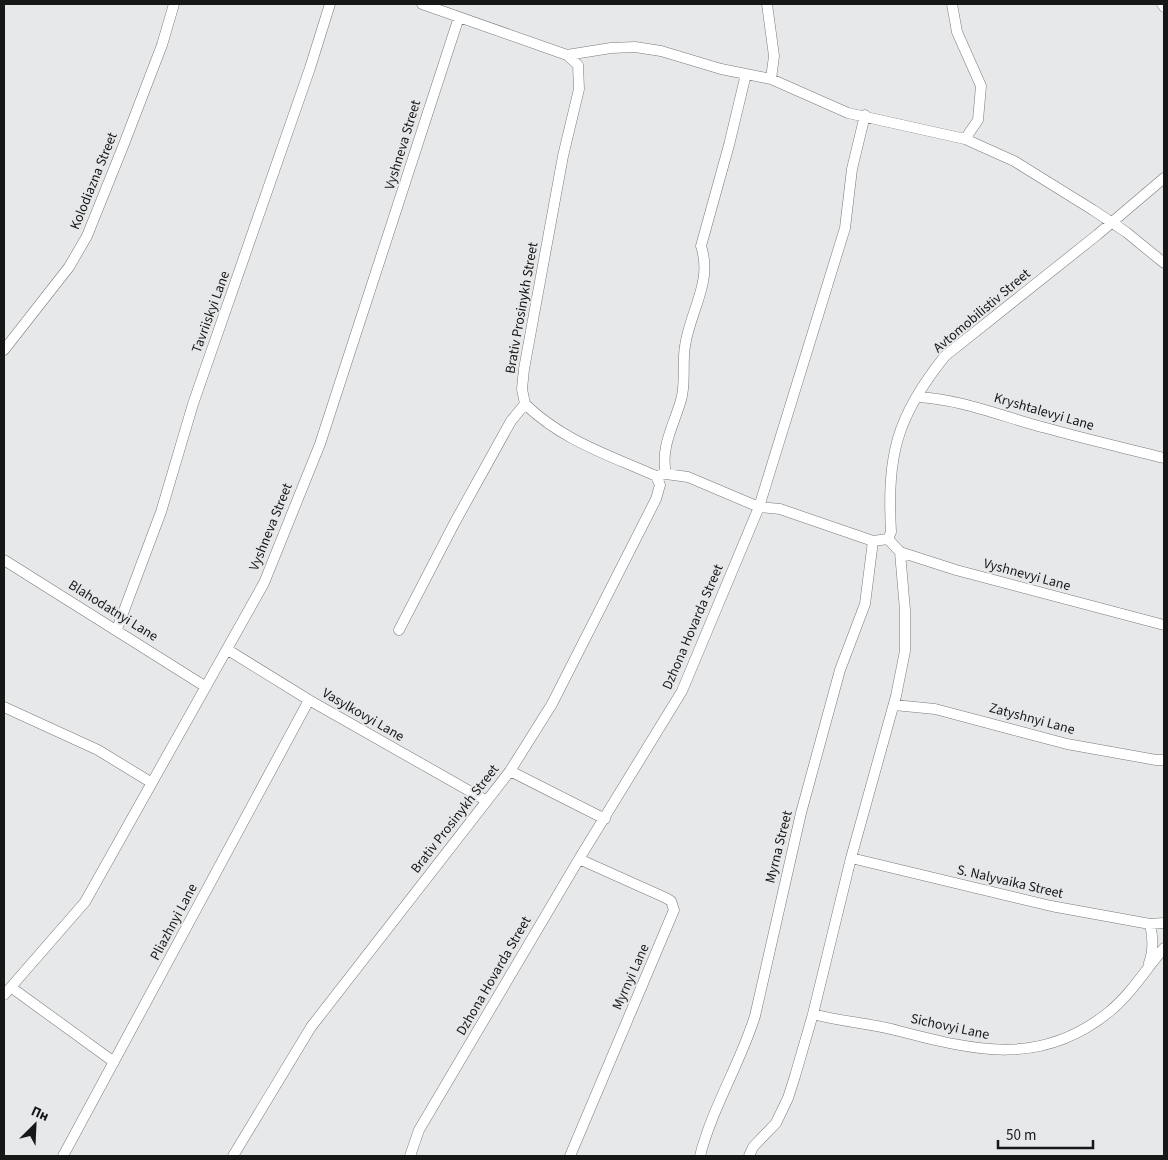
<svg xmlns="http://www.w3.org/2000/svg" width="1168" height="1160" viewBox="0 0 1168 1160" font-family="'Source Sans 3',sans-serif">
	<style>
		.lines { fill: none; stroke-linecap: round; stroke-linejoin: round }
		.street-casing { stroke: #78797a; stroke-width: 11 }
		.street { stroke: #fff; stroke-width: 10 }
		.labels { text-anchor: middle; dominant-baseline: central; stroke-width: 4; stroke-linejoin: round; paint-order: stroke }
		.street-label { font-size: 14px; fill: #161717; stroke: #e7e8ea }
	</style>
	<rect width="100%" height="100%" fill="#e7e8ea"/>
	<g class="lines">
		<defs>
			<path id="street" d="M422,4L567,55L611,48L635,47L661,51L721,69L771,79L848,113L965,139L1014,161L1093,210L1126,232L1164,263
				M767,4L774,56L771,79
				M952,4L957,32L981,86L978,120L965,139
				M1162,4L1164,7
				M4,350L69,267L87,236L124,144L162,45L174,4
				M917,397C961,399 1003,417 1046,428C1085,439 1125,448 1164,458
				M525,404C563,441 609,455 656,476L666,474L688,477L759,507L780,509L873,541L888,539
				M525,404L522,389L524,369L563,156L579,89L578,65L567,55
				M666,474C660,447 674,425 681,400C686,383 682,364 685,346C690,311 713,282 701,246L729,145L746,74
				M888,539L891,532C887,455 896,417 945,356L1097,235L1164,178
				M888,539L900,552L956,570L1164,625
				M4,560L206,687
				M117,629L161,512L193,404L310,68L330,4
				M399,630L455,522L511,421L525,404
				M228,650L309,700L487,801
				M894,705L935,709L1067,744L1156,760H1164
				M4,707L98,750L152,783
				M510,771L605,819
				M851,858L1051,906L1150,924L1164,923
				M1149,963C1154,950 1153,937 1150,924
				M12,988L114,1062
				M4,995L85,902L264,583L320,444L459,17
				M813,1014C841,1022 871,1023 899,1031C976,1051 1041,1067 1109,1012C1131,994 1146,969 1164,948
				M63,1156L309,700
				M233,1156L311,1027L510,771L552,704L656,499L660,485L656,476
				M410,1156L419,1130L579,859L682,691L759,507L845,228L852,169L865,115
				M570,1156L674,910L671,901L666,898L579,859
				M700,1156C712,1108 740,1064 755,1016L801,813L840,670L865,604L873,541
				M749,1156L753,1147L776,1123L788,1098L795,1076L813,1014L851,858L896,696L905,651V610L900,552"/>
		</defs>
		<use href="#street" class="street-casing"/>
		<use href="#street" class="street"/>
	</g>
	<g class="labels">
		<g class="street-label">
			<text transform="translate(403 145) rotate(-73)">Vyshneva Street</text>
			<text transform="translate(94 181) rotate(-68)">Kolodiazna Street</text>
			<text transform="translate(522 308) rotate(-80)">Brativ Prosinykh Street</text>
			<text transform="translate(982 311) rotate(-40)">Avtomobilistiv Street</text>
			<text transform="translate(211 312) rotate(-70)">Tavriiskyi Lane</text>
			<text transform="translate(1044 412) rotate(16)">Kryshtalevyi Lane</text>
			<text transform="translate(271 527) rotate(-68)">Vyshneva Street</text>
			<text transform="translate(1027 575) rotate(15)">Vyshnevyi Lane</text>
			<text transform="translate(113 611) rotate(32)">Blahodatnyi Lane</text>
			<text transform="translate(693 627) rotate(-67)">Dzhona Hovarda Street</text>
			<text transform="translate(363 715) rotate(30)">Vasylkovyi Lane</text>
			<text transform="translate(1032 719) rotate(15)">Zatyshnyi Lane</text>
			<text transform="translate(455 819) rotate(-52)">Brativ Prosinykh Street</text>
			<text transform="translate(779 847) rotate(-76)">Myrna Street</text>
			<text transform="translate(1010 882) rotate(13)">S. Nalyvaika Street</text>
			<text transform="translate(174 922) rotate(-62)">Pliazhnyi Lane</text>
			<text transform="translate(494 976) rotate(-60)">Dzhona Hovarda Street</text>
			<text transform="translate(631 977) rotate(-66)">Myrnyi Lane</text>
			<text transform="translate(950 1027) rotate(12)">Sichovyi Lane</text>
		</g>
	</g>
	<rect width="1168" height="1160" fill="none" stroke="#161717" stroke-width="10"/>
	<g transform="translate(35 1125) rotate(24)" stroke="#e7e8ea" stroke-width="4" paint-order="stroke">
	<path d="M0-4L9 19L0 12L-9 19Z" fill="#161717"/>
	<text y="-8" font-size="14" font-weight="bold" text-anchor="middle" fill="#161717">Пн</text>
	</g>
	<path d="M998 1140v8h95v-8" fill="none" stroke="#161717" stroke-width="2.5"/>
	<text x="1006" y="1140" font-size="15" fill="#161717" stroke="#e7e8ea" stroke-width="4" paint-order="stroke">50 m</text>
</svg>
